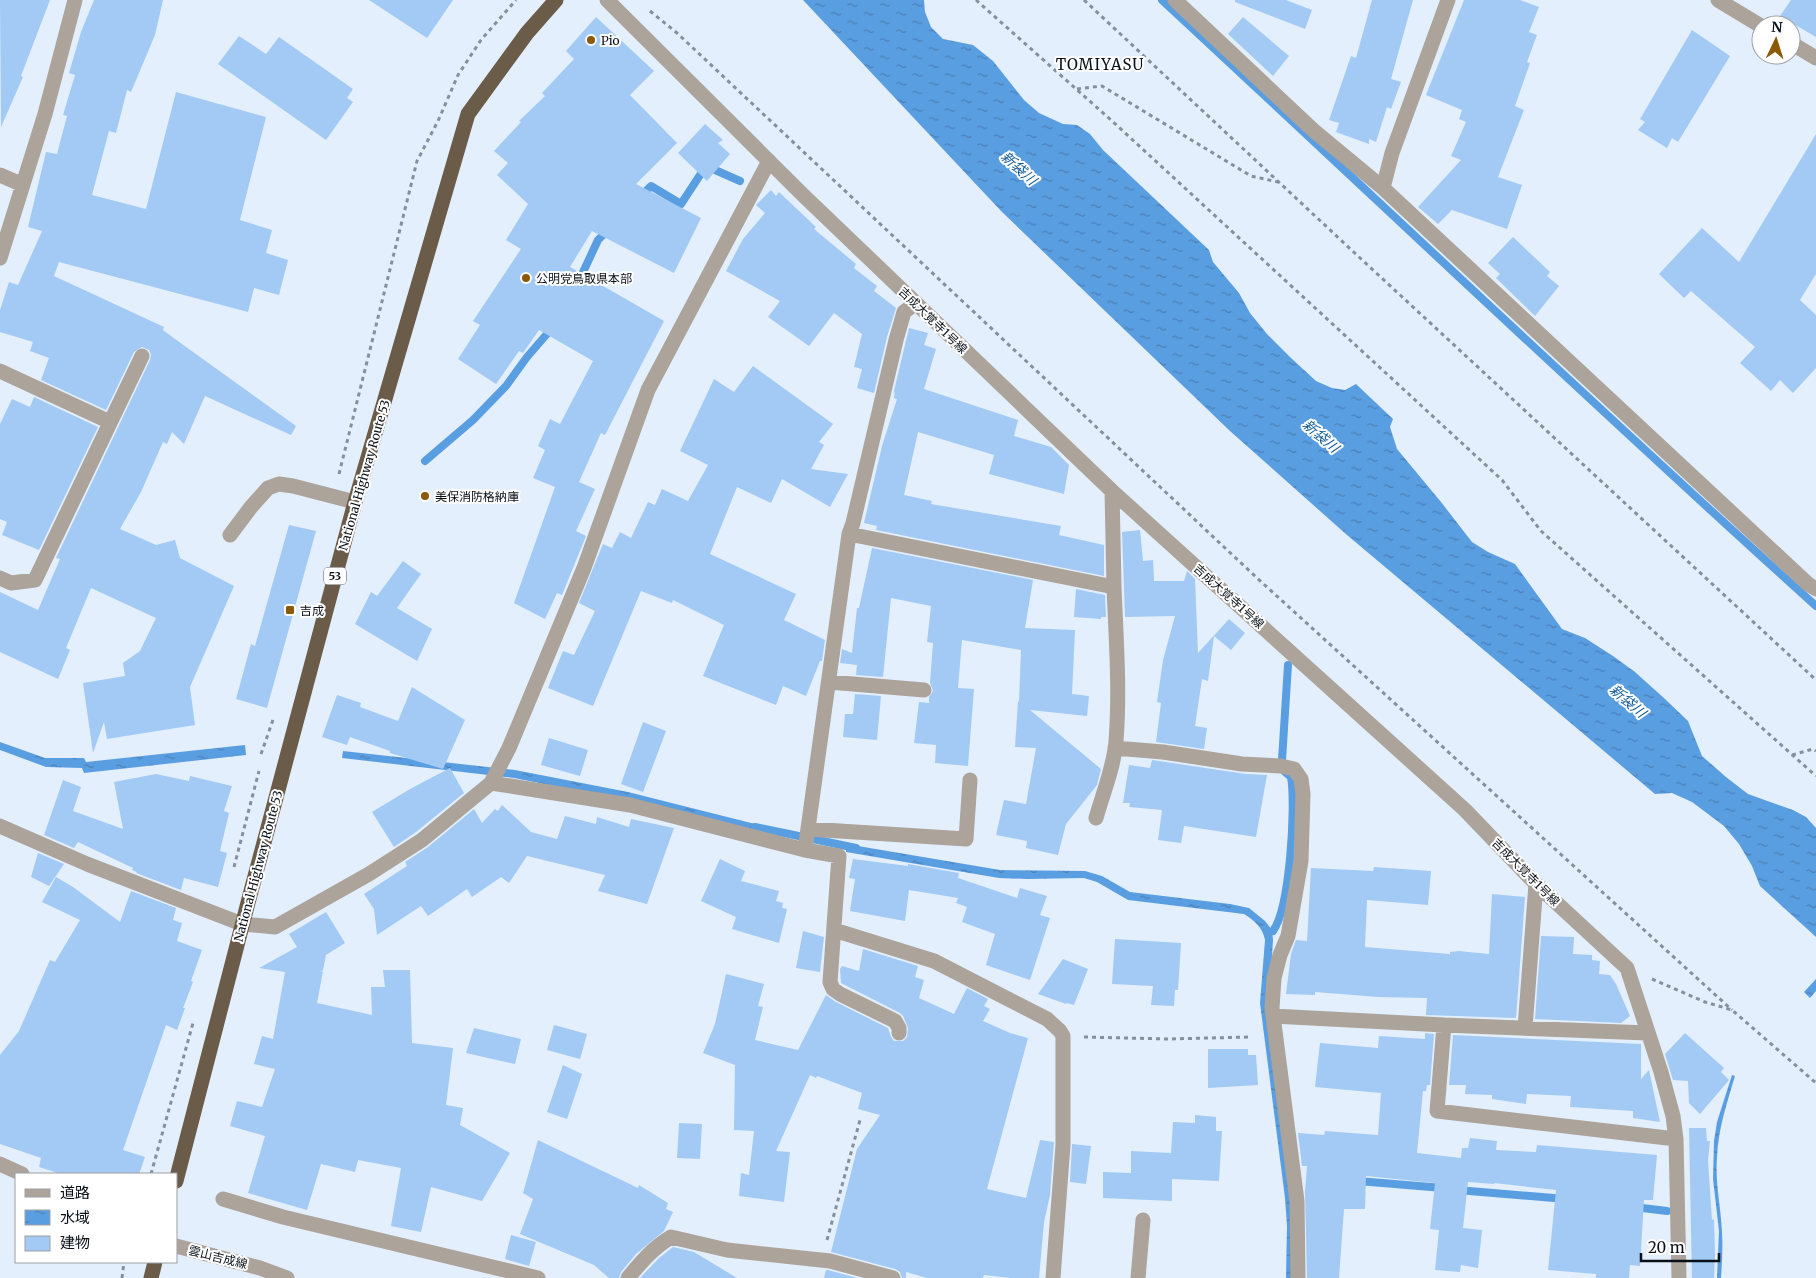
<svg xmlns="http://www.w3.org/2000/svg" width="1816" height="1278" viewBox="0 0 1816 1278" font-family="Merriweather,'Noto Sans JP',serif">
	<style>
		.water { fill: url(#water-ripples) }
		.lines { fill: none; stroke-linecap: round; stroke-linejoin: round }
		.stream { stroke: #5a9ee2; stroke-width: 8 }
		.building { fill: #a2caf4 }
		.path { stroke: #86909b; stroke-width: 3; stroke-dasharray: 4 4; stroke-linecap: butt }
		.minor { stroke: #aca39a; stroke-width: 15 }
		.tertiary { stroke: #aca39a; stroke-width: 15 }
		.trunk { stroke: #6b5b49; stroke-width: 15 }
		.poi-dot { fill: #8b5904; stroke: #fff; stroke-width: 2 }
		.labels { text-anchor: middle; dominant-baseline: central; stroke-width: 4; stroke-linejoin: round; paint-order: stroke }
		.shield { fill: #fff; stroke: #53585d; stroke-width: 1 }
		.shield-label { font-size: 11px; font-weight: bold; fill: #091017 }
		.poi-label { font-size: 12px; fill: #091017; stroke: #fff; text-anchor: start }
		.street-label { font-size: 12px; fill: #091017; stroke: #fff }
		.water-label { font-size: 14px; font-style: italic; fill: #0f5998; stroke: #fff }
		.quarter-label { font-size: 15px; letter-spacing: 1px; fill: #091017; stroke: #fff }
	</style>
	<defs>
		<pattern id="water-ripples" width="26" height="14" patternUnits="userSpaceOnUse" patternTransform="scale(1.25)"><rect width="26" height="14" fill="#5a9ee2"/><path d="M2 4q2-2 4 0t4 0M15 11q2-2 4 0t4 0" fill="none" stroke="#497fb6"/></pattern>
	</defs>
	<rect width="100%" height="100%" fill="#e3effd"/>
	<path class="water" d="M803,0H924L925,12L931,27L943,39L973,45L993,61L1024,100L1039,113L1063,124L1077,125L1090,134L1103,150L1209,250L1213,262L1239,293L1250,313L1267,334L1291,358L1316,381L1332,388L1345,390L1356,384L1393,419L1390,427L1397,449L1441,502L1472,542L1488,552L1515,564L1562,629L1585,638L1613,656L1635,672L1665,699L1688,721L1702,756L1726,777L1748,794L1793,810L1806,817L1816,828V937L1760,886L1752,866L1739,844L1724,826L1692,802L1672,793L1655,794L1347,535L1230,431L1002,212Z
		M0,742L45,758H84L86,762L245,745L246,755L84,773L82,768L46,767L0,750Z
		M343,751L515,770L628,792L763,826L761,833L564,788L514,778L342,758Z
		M846,844L1000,870L1085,871L1102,876L1130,892L1230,904L1249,908L1265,921L1272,930L1273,940L1269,1002L1289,1178L1294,1278H1286L1287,1226L1285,1198L1260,1003L1265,940C1263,928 1254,920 1244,914L1128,900L1097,882L1084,878L1027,879L999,878L846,852Z
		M1816,979V991L1810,998L1804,992Z
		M1732,1075L1735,1076C1727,1103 1718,1129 1717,1158C1715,1183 1721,1207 1722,1232C1723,1247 1722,1263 1721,1278H1717L1719,1231L1713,1179L1714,1141L1717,1122Z"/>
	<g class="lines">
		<path class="stream" d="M1162,0C1380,202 1595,407 1816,606
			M640,197L651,186L681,204L706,166L740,181
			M578,283L598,240L608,230
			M425,461L473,420L506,386L527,357L553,327
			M1282,760L1288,665
			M755,827L856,848
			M1273,931C1290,908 1296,805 1291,777L1285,772
			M1358,1181L1443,1188
			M1457,1190L1566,1199
			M1634,1207L1667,1211"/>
	</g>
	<path class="building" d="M0,0H50L21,76L23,77L1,127Z
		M94,0H163L155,35L131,92L127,90L116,133L109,131L92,195L146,209L176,92L266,117L240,220L272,230L266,253L288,260L279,295L254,288L248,312L59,262L54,276L164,327L163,330L175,339L296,426L291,435L205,396L184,444L172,432L167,444L163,442L141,492L120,529L156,545L175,540L180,558L234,586L190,687L195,725L107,739L104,722L93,753L83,683L125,676L123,663L140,651L156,618L91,588L66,648L70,650L58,679L0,652V592L38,610L60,559L56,558L150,360L151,355L149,350L142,347L134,352L106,410L41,380L49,358L30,351L33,342L0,332V310L9,282L18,285L42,231L28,227L46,152L57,154L67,116L63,115L75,75L69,73L81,32Z
		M369,0H453L427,38Z
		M1235,0H1286L1312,10L1305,29L1235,2Z
		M1372,0H1413L1391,79L1401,82L1391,109L1387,107L1376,142L1369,139V144L1336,132L1339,123L1329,120L1351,56L1356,58Z
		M1464,0H1520L1539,7L1529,32L1537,35L1527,62L1530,63L1515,106L1524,110L1498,177L1522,185L1507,229L1452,210L1438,224L1418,207L1461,160L1451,156L1466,122L1459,119L1462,110L1426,95Z
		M1791,0H1816V37L1780,16Z
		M596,17L654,71L630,95L677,143L636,184L701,218L674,273L592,231L570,267L664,321L605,435L601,433L579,482L595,489L576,531L586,536L562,595L557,593L545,619L514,603L555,487L533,478L545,450L538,446L550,419L560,424L593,361L539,330L523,353L519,351L496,384L458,359L480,325L473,321L521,249L506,240L528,204L497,175L508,163L494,151L521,122L519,121L545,96L542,93L574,59L566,51Z
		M1243,17L1289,56L1273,76L1228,34Z
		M1692,30L1730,56L1678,142L1672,138L1667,148L1638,130L1645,122L1640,119Z
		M239,36L266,54L279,37L353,89L347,98L353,102L326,140L218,64Z
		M705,124L723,140L718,143L730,154L707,181L678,153Z
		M1816,134V274L1800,300L1816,315V368L1793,393L1780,380L1771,391L1740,363L1755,347L1691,291L1684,298L1659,274L1702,228L1739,262Z
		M771,190L776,196L779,192L816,227L814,229L856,264L854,268L877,286L874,291L896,308L887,337L874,393L857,388L862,369L854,367L862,334L834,313L809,346L768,317L780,301L726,271L743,239L765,213L756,205Z
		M1513,237L1550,272L1547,276L1559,286L1535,316L1496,278L1500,274L1488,263Z
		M909,328L928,333L924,345L936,349L924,389L1018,420L1014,436L1051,447L1069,465L1064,494L989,474L994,455L918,432L904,495L932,501L931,504L1061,526L1059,535L1104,545V576L876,530L877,526L864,523L882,446L897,399L894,398L895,391L893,395Z
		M753,366L833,424L819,442L824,445L811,469L848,474L830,507L782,479L771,503L737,487L710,554L796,594L784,620L825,640L822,661H820L806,696L783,686L776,705L703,676L724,625L673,600L672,603L641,591L593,706L548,688L563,651L574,655L595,611L579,603L603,544L612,548L620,532L631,538L648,502L655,505L662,489L688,501L708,465L680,451L714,379L734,392Z
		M34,397L98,427L39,550L2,535L7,522L0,519V424L12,399L30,407Z
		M289,525L316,531L267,708L236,699L251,644L255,646Z
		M1140,530L1143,561L1153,560L1154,581H1184L1187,571L1195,579L1198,653L1229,619L1245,633L1231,650L1214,636L1208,681L1202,679L1195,726L1207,728L1204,749L1156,742L1161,703L1157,702L1163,660L1175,616L1125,617L1122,532Z
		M872,548L1033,580L1025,628L1075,630L1072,694L1089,696L1087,716L1030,710L1101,769L1097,785L1066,824L1058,855L1026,848L1027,841L996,835L1004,800L1026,804L1036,748L1015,747L1018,701L1019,702L1021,650L962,640L958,688L974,689L968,766L935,763L936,745L914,743L919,702L929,703V697L933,691L930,683L933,643L927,642L931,606L891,598L883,677L856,675L857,665L840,663L842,649L852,653L857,608H859Z
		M403,561L421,574L397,608L432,629L417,661L355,624L371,592L377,596Z
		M1076,589L1105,595L1106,617H1101V619L1074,617Z
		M412,687L465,720L443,769L390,753V751L350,737L347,745L322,737L337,695L361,703L360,707L398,721Z
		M855,694L881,696L877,740L843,737L845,714H853Z
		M643,722L666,731L643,792L621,784Z
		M549,738L588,750L580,776L541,765Z
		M1152,760L1246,774L1267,775L1256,837L1184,826L1181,843L1158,840L1162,810L1129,807L1130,803H1123L1129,765L1150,768Z
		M450,768L464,793L416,832L394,847L372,812L410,789Z
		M156,774L189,781L190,776L232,786L224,811L229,813L220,851L227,853L218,887L184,878L181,890L136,873L137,872L132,870L133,868L78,842L74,848L44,835L63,780L81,787L73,811L123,829L114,782Z
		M502,805L531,832L557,839L565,816L596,824L597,817L629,827L631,819L674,828L647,904L598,891L605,875L527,856L509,883L501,877L472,897L467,889L428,916L421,906L377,935L374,909L364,894L407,866L405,862L428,847L474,809L482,823L495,809L498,811Z
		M38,853L64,864L49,886L31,877Z
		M720,859L745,871L741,881L779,891L776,901L783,903L782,908L787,909L779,943L732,929L736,917L701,901Z
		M853,859L908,866V864L959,873L958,878L1017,898L1020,888L1047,896L1040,915L1050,918L1030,980L986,965L995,934L962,922L967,907L956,903L958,898L909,890L905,921L850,911L855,879L849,878Z
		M1374,867L1431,871L1428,905L1367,900L1365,947L1450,954V952L1459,951L1489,954L1492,894L1525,897L1516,1018L1426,1015L1427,998L1378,997L1315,992V995L1286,994L1291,954L1296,940L1307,941L1311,868L1373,871Z
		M56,877L73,887L120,922L131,891L176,908L173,920L182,923L177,941L202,950L191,981L193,982L183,1008H185L177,1030L166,1025L123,1150L145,1157L139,1174H61L39,1167L41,1158L0,1144V1055L19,1031L50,960L55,962L80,920L42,902Z
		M326,912L345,943L326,955L323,970L320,972L323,971L317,1003L372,1015L371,987H385L383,970H410L412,1043L453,1048L446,1105L463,1108L460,1125L510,1153L482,1201L431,1187L421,1232L391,1226L401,1168L358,1160L355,1172L321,1164L307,1210L248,1193L265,1136L230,1126L237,1101L262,1107L275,1069L254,1064L262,1036L273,1039L285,972L259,968L297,947L289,934Z
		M803,931L824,937L820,972L796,968Z
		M1541,936L1574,937L1573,954L1592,955V960L1600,961L1599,974L1610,975L1616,984L1630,1016L1621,1023L1535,1019Z
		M1115,939L1181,943L1178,990H1175L1174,1006L1151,1005L1153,986L1112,984Z
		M863,949L918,966L915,977L924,980L919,998L954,1014L967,988L988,999L984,1006L990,1009L983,1021L1010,1033L1028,1038L987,1189L1026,1198L1040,1140L1054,1142L1050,1195L1044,1222L1039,1278H1011L984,1275L983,1278H927L906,1272V1278H902L900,1272L895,1269L831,1252L857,1149L880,1115L858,1109L862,1093L817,1076L816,1078L810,1075L776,1151L790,1152L784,1202L739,1196L741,1173L749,1175L754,1131L734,1130L735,1065L703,1053L715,1024L726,974L764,984L758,1006L763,1007L755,1040L798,1050L826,995L836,1002L888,1028L891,1037L894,1041H903L907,1037L908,1028L903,1016L900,1013L841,983L840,969L842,966L859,971Z
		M1063,959L1088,969L1074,1005L1067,1003L1066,1004L1038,994Z
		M554,1025L587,1034L580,1059L547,1050Z
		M474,1028L521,1039L515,1064L466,1053Z
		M1425,1033L1434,1034L1430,1085H1427L1426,1091H1423L1417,1153L1461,1158L1462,1148H1468L1470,1138L1497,1141L1496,1150L1536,1152L1537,1145L1657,1155L1653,1200H1644L1640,1266L1630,1265L1629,1278H1596V1274L1548,1270L1556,1190L1494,1183V1184L1468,1182L1463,1228L1482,1230L1478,1268L1461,1265L1460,1272L1435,1270L1439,1230L1430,1229L1435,1183L1366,1176L1365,1209H1344L1339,1278H1307L1305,1192L1307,1166H1302L1298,1133L1324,1135L1325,1131L1378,1135L1381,1093L1315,1087L1320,1043L1378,1048L1379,1036L1425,1039Z
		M1685,1033L1724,1068L1721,1072L1729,1080L1700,1114L1689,1103L1688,1081L1673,1080L1665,1054Z
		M1453,1035L1641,1044V1079L1649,1070L1660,1122L1633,1118V1111L1570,1107L1571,1096L1527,1094L1526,1104L1492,1099V1095L1465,1094L1466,1085H1449Z
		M1208,1049H1248V1055H1256L1258,1085L1208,1088Z
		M563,1065L582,1074L567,1119L547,1112Z
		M1195,1115L1216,1117V1131H1222L1219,1181L1172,1179V1201L1103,1198V1172L1131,1173V1151L1171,1153L1173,1122L1195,1123Z
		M679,1123L702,1124L700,1159L677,1158Z
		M1689,1128H1706L1707,1141H1710L1708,1160L1712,1220L1714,1219L1715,1255L1714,1278H1692Z
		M538,1140L638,1188L639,1185L668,1203L666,1209L673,1212L664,1231L636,1254L621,1272L619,1278H609L594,1265L520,1234L533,1199L523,1193Z
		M1072,1144L1091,1146L1086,1184L1070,1182Z
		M511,1235L536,1242L529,1266L505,1259Z
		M673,1247L694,1252L737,1278H640L659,1258Z
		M826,1270H828L857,1278H824Z"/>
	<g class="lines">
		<path class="path" d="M976,0L1111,120L1502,480L1541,531L1816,776
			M1084,0L1359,257L1816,680
			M650,11L677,33L1257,578L1732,1010
			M1077,89L1102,86L1251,176L1278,182
			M339,474L417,161L438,121L458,75L481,40L516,0
			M261,754L274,717
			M1792,755L1813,749L1816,751
			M234,867L259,771
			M1652,979L1705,1002L1732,1010L1816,1083
			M1084,1037L1168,1039L1250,1037
			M151,1174L193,1023
			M827,1240L860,1120
			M122,1278L124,1262"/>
		<path class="minor" d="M607,0L803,195L1112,491L1465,810L1536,884L1627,968L1661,1072L1673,1116L1676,1139L1679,1278
			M1175,0L1313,130L1383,188L1808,584L1816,589
			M0,175L23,185
			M1383,188L1392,153L1448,0
			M0,258L45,114L75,0
			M0,371L110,422
			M849,534L853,523L896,340L904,312L916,303
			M230,535L251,507L268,488L279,484L293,486L355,502
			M0,578L11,583L35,580L142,356
			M829,682L924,690
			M1115,748L1163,752L1242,764L1281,766L1294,769L1301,779L1303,794L1301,861L1288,936L1280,955L1274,978L1272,1008L1297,1201L1298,1278
			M491,783L630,805L805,850L839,856L830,982L833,989L840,994L895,1021L899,1028V1033
			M1096,818C1103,793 1114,767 1116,741C1120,690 1116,638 1114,587
			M0,826L87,864L242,924L275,927L369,874L422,840L491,783L509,748L584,568L648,390L769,161
			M808,829L966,839L970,780
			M805,850L849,534L1114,587L1112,491
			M834,930L934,961L1047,1019L1060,1031L1063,1036V1145L1053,1278
			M1273,1016L1444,1025L1648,1033
			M1444,1025L1437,1111L1676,1139
			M1525,1028L1536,884
			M0,1164L22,1174
			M223,1199L283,1217L538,1278
			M628,1278C641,1262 653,1248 671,1237L727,1250L830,1261L893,1278
			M1138,1278L1143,1220"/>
		<path class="tertiary" d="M1718,0L1761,26
			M1791,43L1816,58
			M176,1246L260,1268L287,1278"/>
		<path class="trunk" d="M176,1181L250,895L355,502L468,114L527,33L556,0
			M151,1278L155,1262"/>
	</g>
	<g class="poi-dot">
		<circle cx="591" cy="40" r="5"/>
		<circle cx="526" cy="278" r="5"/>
		<circle cx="425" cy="496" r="5"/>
		<rect x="285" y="605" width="10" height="10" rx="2.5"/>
	</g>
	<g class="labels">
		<rect class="shield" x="324" y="567.5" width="22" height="17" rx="4"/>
		<g class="shield-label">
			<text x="335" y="576">53</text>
		</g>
		<g class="poi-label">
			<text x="601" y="40">Pio</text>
			<text x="536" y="278">公明党鳥取県本部</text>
			<text x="435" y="496">美保消防格納庫</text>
			<text x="300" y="610">吉成</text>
		</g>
		<g class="street-label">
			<text transform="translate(933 320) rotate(44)">吉成大覚寺1号線</text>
			<text transform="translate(364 475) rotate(-74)">National Highway Route 53</text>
			<text transform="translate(1229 596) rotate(42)">吉成大覚寺1号線</text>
			<text transform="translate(258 866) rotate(-75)">National Highway Route 53</text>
			<text transform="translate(1526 872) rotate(45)">吉成大覚寺1号線</text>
			<text transform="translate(218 1257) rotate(14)">雲山吉成線</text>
		</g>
		<g class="water-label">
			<text transform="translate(1019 168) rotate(42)">新袋川</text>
			<text transform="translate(1321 436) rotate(41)">新袋川</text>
			<text transform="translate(1628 701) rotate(41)">新袋川</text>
		</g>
		<g class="quarter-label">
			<text x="1100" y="64">TOMIYASU</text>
		</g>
	</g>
	<rect x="15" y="1173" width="162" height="90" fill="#ffffff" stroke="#9d9fa2"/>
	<rect x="25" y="1189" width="25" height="8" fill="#aca39a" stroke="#9d9fa2"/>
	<text x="60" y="1198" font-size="15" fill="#091017">道路</text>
	<rect x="25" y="1210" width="25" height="15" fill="url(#water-ripples)" stroke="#9d9fa2"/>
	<text x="60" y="1223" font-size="15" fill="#091017">水域</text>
	<rect x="25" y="1236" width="25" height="15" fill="#a2caf4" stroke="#9d9fa2"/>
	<text x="60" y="1248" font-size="15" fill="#091017">建物</text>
	<g transform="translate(1776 40) rotate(4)"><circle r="24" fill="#ffffff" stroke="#9d9fa2"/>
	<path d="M0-4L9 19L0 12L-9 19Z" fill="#8b5904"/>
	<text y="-8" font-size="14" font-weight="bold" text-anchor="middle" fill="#091017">N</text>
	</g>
	<path d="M1641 1253v8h78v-8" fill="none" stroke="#091017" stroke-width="2.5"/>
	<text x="1648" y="1253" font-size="15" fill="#091017" stroke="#ffffff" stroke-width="4" paint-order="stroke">20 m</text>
</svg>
